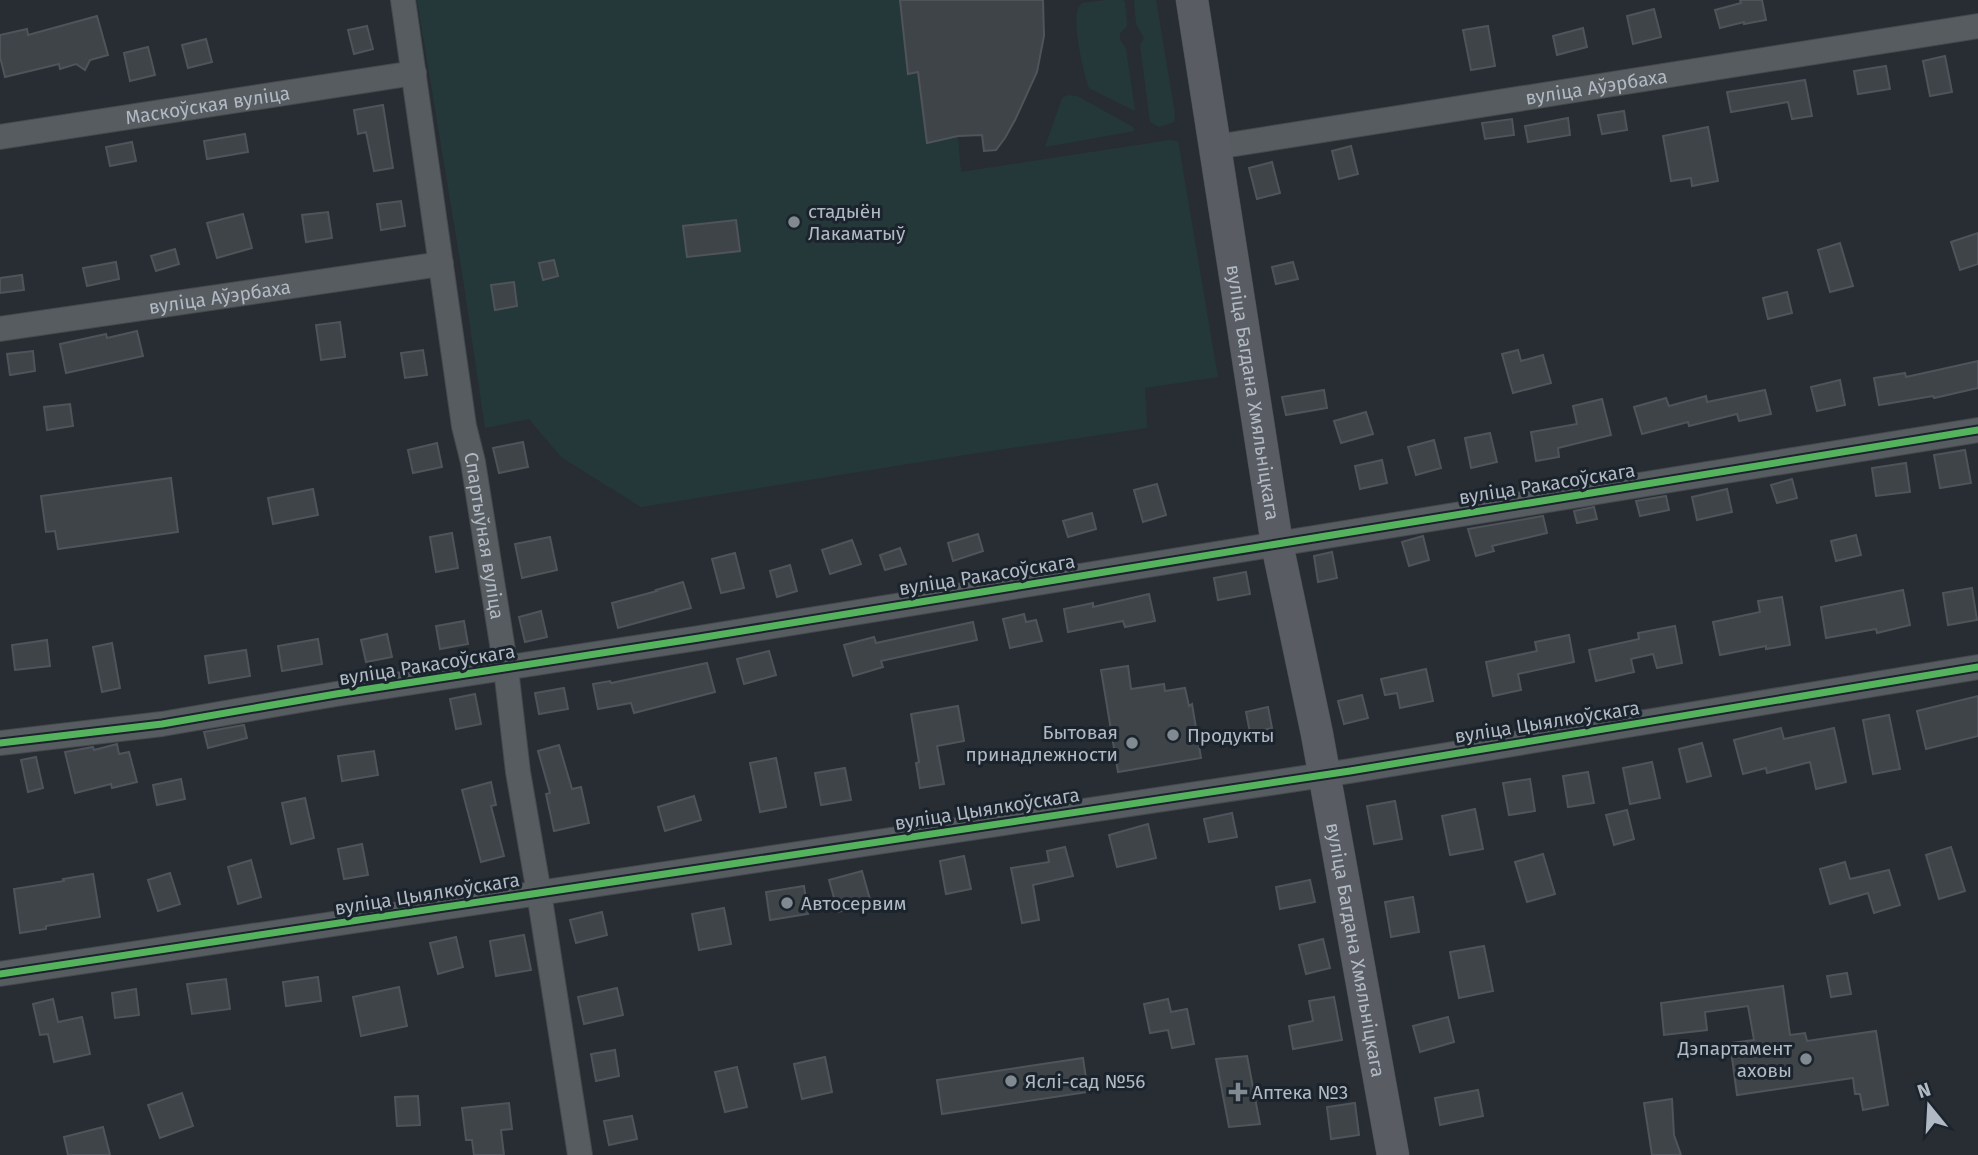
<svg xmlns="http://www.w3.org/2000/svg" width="1978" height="1155" viewBox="0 0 1978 1155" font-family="'Fira Sans',sans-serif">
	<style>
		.green { fill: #253839 }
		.building { fill: #3f4449; stroke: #4f545b; stroke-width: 2 }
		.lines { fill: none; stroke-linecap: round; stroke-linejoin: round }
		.minor-casing { stroke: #45494e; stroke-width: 26 }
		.major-casing { stroke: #454a50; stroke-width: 33 }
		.minor { stroke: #575c61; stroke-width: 24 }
		.major { stroke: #595d63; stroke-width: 32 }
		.cycleway-casing { stroke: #1b242d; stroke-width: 11 }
		.cycleway { stroke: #56b35d; stroke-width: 7 }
		.poi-dot { fill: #818991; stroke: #1b242d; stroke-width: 2.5 }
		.labels { text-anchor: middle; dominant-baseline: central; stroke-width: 6; stroke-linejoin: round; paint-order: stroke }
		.street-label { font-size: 19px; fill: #b1bac4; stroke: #1b242d }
		.poi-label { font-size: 19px; fill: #b1bac4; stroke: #1b242d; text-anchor: start }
	</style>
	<rect width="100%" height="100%" fill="#272d33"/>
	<path class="green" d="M417,0H1043C1049,52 1028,109 996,150L984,151L982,135L958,137L961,172L1170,140L1178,141L1218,377L1145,388L1147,428L964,455L641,507L561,457L529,419L485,428L462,272Z
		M1105,0H1123L1125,2L1127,26L1120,33V39L1126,49L1135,111L1089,88C1083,72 1074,29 1077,13C1078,7 1079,7 1082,3Z
		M1134,0H1156L1175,115L1174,122L1159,127L1150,122L1140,45L1144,38L1136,24Z
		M1068,95L1077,96L1133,127L1134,131L1045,147L1062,98Z"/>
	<path class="building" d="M900,0H1043L1044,36L1037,72L1015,120L1005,138L996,150L984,151L982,135L958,136L927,143L918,72L908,74Z
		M1740,0H1762L1766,20L1744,24V22L1720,28L1715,10L1741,3Z
		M1654,9L1661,37L1633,44L1627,16Z
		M97,16L108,55L90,60L85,70L76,64L60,69L59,64L5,77L0,57V35L27,29L28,35Z
		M367,26L373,49L354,54L348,30Z
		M1488,26L1495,66L1471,70L1463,30Z
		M1583,28L1587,47L1557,55L1553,36Z
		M206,39L212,62L188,68L182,45Z
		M148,47L155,75L130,81L124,53Z
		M1945,56L1952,92L1930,96L1923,61Z
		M1886,66L1890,89L1858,94L1854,71Z
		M1805,80L1812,116L1792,119L1788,102L1731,112L1727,92Z
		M383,105L393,168L374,171L366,132L358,134L354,110Z
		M1624,111L1627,130L1602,134L1598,115Z
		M1568,118L1570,135L1528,142L1525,126Z
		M1512,119L1514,135L1485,139L1482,123Z
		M1708,127L1718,181L1692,186L1691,178L1671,181L1663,136Z
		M245,134L248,152L207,159L204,141Z
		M132,142L136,161L110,166L106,147Z
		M1351,146L1358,174L1339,179L1332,151Z
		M1272,162L1280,193L1257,199L1249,168Z
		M401,201L405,226L381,230L377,204Z
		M328,212L332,238L306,242L302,215Z
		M243,214L252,248L217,258L207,223Z
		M736,220L740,251L687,257L683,226Z
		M1978,233V264L1960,270L1951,242Z
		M1840,243L1853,286L1830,292L1818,250Z
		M175,249L179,264L156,271L151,256Z
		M554,260L558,276L543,280L539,263Z
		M116,262L119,279L87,286L83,268Z
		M1293,262L1298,279L1276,284L1272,267Z
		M22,275L24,290L0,293V278Z
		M514,282L517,306L495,310L491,285Z
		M1787,292L1792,313L1768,319L1763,298Z
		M340,322L345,357L321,360L316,325Z
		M137,331L143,356L66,373L60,344L106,334L107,338Z
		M423,350L427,375L405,378L401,353Z
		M1518,350L1521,361L1543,355L1551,383L1513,393L1502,354Z
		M33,351L35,371L10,375L7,354Z
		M1978,361V388L1934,398L1933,396L1879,405L1874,378L1905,373L1906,377Z
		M1840,380L1845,405L1817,411L1811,387Z
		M1324,390L1327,408L1286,415L1282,397Z
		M1765,390L1771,414L1739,421L1737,414L1689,426L1688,422L1642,434L1634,407L1666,398L1669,406L1706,396L1707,402Z
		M1602,399L1611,435L1558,448L1559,457L1536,461L1531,432L1577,424L1573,406Z
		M70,404L73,426L47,430L44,407Z
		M1366,412L1373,434L1341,443L1334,421Z
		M1490,433L1497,462L1471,468L1465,438Z
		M1434,440L1441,468L1416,475L1408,447Z
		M523,442L528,467L499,473L493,448Z
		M437,443L442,467L413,473L408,450Z
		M1965,450L1971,483L1940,488L1934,455Z
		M1382,460L1387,483L1360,489L1355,466Z
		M1906,463L1910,492L1876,496L1872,468Z
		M171,478L178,532L58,549L55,531L46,532L41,496Z
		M1792,479L1797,498L1777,503L1771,485Z
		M1157,484L1166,515L1143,522L1134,490Z
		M313,489L318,515L273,524L268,498Z
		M1727,489L1732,512L1697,520L1692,497Z
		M1666,496L1669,510L1640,516L1636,501Z
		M1594,507L1597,519L1577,523L1574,511Z
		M1092,513L1096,529L1068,537L1063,521Z
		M1543,516L1547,533L1492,546L1494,551L1476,556L1468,529Z
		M452,533L458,568L436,572L430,537Z
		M978,534L983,551L953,561L948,543Z
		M1856,535L1861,555L1836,561L1831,541Z
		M1423,536L1429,560L1409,566L1402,542Z
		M550,537L557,570L522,578L515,544Z
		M852,540L861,564L830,574L822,550Z
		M900,548L906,564L885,570L880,555Z
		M1332,552L1337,578L1318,582L1314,556Z
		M735,553L744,588L721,593L712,559Z
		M790,565L797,591L777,597L770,571Z
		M1246,572L1250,594L1218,600L1214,578Z
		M683,582L691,608L618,628L612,603L657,591L656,590Z
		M1972,588L1977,620L1948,625L1943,593Z
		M1903,590L1910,625L1877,633L1876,629L1826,638L1821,607Z
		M1149,594L1155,621L1125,627L1123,621L1068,632L1064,609L1093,603V607Z
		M1782,597L1790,645L1766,649V646L1720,655L1713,622L1760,612L1758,601Z
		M541,611L547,637L525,642L519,617Z
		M1024,614L1026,622L1036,620L1042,641L1010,648L1003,619Z
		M464,621L468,644L440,649L436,626Z
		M973,622L977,640L881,661L883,667L853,676L844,645L874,637L876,643Z
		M1675,626L1682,663L1657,668L1653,654L1631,659L1634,672L1596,681L1589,650L1639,639L1638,633Z
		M387,634L392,657L366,662L361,640Z
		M1569,635L1574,662L1518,674L1521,690L1493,696L1486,662L1537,651L1535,642Z
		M318,639L322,664L282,671L278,646Z
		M47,640L50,666L15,670L12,645Z
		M112,643L120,688L102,692L93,647Z
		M246,650L250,676L209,683L205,656Z
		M769,651L776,675L744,684L737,659Z
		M707,663L715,692L634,713L631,703L598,709L593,684L610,681L611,683Z
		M1128,666L1131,689L1164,684L1165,691L1185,688L1189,706L1192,704L1201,758L1118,772L1101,670Z
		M1426,669L1433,701L1400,708L1397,693L1385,695L1381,679Z
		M564,688L568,709L539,714L535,693Z
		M475,694L481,724L456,729L450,699Z
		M1362,695L1368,718L1344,724L1338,701Z
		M1978,696V736L1926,749L1917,711Z
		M958,706L964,741L937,746L944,784L920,788L916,763L919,762L911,714Z
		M1268,707L1272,728L1250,733L1246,712Z
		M1889,715L1900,769L1873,774L1863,720Z
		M244,725L247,738L208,748L204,732Z
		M1781,728L1784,739L1834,728L1846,782L1816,789L1810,762L1767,773L1766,768L1743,774L1734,740Z
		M1702,743L1711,776L1687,782L1679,749Z
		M117,744L119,754L129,752L137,782L112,788L111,784L75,793L65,752L93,747L94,750Z
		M559,745L572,789L581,787L589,823L554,831L546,794L550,793L538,751Z
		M374,751L378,775L342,781L338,756Z
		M36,757L43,788L28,792L21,760Z
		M776,758L786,807L760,812L750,763Z
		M1652,762L1660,798L1630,804L1623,768Z
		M845,768L851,800L821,805L815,773Z
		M1588,772L1594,803L1568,807L1563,776Z
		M181,779L185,799L157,805L153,785Z
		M1530,779L1535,811L1509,815L1503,783Z
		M491,782L496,805L491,806L504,856L481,862L462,790Z
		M694,796L701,820L665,831L658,807Z
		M305,798L314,838L291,844L282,803Z
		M1395,801L1402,839L1374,844L1367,806Z
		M1475,809L1483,849L1450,855L1442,816Z
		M1627,810L1634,839L1614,845L1606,815Z
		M1232,813L1237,837L1209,842L1204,819Z
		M1148,824L1156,858L1117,867L1109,835Z
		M362,844L368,875L344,879L338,849Z
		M1065,847L1073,876L1033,885L1039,920L1022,923L1011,868L1049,862L1047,851Z
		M1951,847L1965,891L1939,899L1926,855Z
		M1543,854L1555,894L1527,902L1515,862Z
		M964,856L971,889L946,894L940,861Z
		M251,860L261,897L238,904L228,867Z
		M1845,862L1850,879L1889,870L1900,905L1874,913L1868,893L1830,904L1820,869Z
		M862,871L871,903L838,912L829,880Z
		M170,873L180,904L158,911L148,880Z
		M93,874L100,917L46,926V929L20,933L14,889L64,881L63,879Z
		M1310,880L1315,902L1280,909L1276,887Z
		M804,886L808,914L770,920L766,892Z
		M1413,897L1419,932L1391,937L1385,902Z
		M724,908L731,944L699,950L692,914Z
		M602,912L607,935L576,943L570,920Z
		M524,935L531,970L496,976L490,941Z
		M456,937L463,967L438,974L430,943Z
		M1323,939L1330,968L1306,974L1299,945Z
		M1484,946L1493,991L1459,998L1450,952Z
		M1847,973L1851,994L1831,997L1827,976Z
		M318,977L321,1001L286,1006L283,982Z
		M226,979L230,1009L192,1014L187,984Z
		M1783,986L1790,1035L1805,1033L1807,1041L1876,1031L1888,1105L1863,1110L1860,1094H1855L1853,1078L1737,1095L1730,1043L1754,1040L1748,1006L1705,1012L1707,1030L1664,1035L1661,1003Z
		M399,987L407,1026L361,1036L353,997Z
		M617,988L623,1015L584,1024L578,997Z
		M136,989L139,1015L115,1018L112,993Z
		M1334,997L1342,1040L1293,1049L1289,1026L1313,1021L1309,1001Z
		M53,999L58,1022L82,1017L90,1054L54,1062L48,1034L40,1035L33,1004Z
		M1168,999L1171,1012L1187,1009L1194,1044L1172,1048L1168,1030L1150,1033L1144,1004Z
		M1448,1017L1454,1042L1420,1052L1413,1026Z
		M615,1050L619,1076L596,1081L591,1054Z
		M1247,1056L1260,1124L1229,1127L1216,1059Z
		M825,1057L832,1092L802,1099L794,1064Z
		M1083,1058L1088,1092L942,1114L937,1080Z
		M737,1067L747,1107L725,1112L715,1072Z
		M1478,1090L1483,1116L1440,1125L1435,1098Z
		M182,1093L193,1126L160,1138L148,1105Z
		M418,1096L420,1125L397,1126L395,1097Z
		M1672,1099L1674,1135L1681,1155H1652L1644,1103Z
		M509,1103L512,1129L501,1130L504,1155H474L472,1140H466L462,1108Z
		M1355,1103L1359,1135L1331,1139L1327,1107Z
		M632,1116L637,1139L609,1145L604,1121Z
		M103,1127L110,1155H68L64,1137Z"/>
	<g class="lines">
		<defs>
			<g id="minor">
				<path id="s1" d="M403,0L464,426L473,462L506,669L518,772L539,893L580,1155"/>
				<path id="s2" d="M0,137L414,73"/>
				<path id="s3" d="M1216,147L1978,26"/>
				<path id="s4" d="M0,329L441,264"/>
				<path d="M0,743L162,724L336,694L699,638L1978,430"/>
				<path d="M0,974L1350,771L1978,667"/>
			</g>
			<g id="major">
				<path id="s5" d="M1192,0L1277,544L1317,734L1393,1155"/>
			</g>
		</defs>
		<use href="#minor" class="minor-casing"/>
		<use href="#major" class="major-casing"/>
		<use href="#minor" class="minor"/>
		<use href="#major" class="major"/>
		<defs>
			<path id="cycleway" d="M0,743L162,724L336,694L699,638L1978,430
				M0,974L1350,771L1978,667"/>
		</defs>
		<use href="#cycleway" class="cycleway-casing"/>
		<use href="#cycleway" class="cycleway"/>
	</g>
	<g class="poi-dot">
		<circle cx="794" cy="222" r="7"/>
		<circle cx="1173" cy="735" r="7"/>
		<circle cx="1132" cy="743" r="7"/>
		<circle cx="787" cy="903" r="7"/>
		<circle cx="1806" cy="1059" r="7"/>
		<circle cx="1011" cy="1081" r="7"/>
		<path d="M1234.5 1081.5h7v7h7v7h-7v7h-7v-7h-7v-7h7z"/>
	</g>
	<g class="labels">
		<g class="street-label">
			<text stroke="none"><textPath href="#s3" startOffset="385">вуліца Аўэрбаха</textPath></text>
			<text stroke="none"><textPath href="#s2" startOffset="210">Маскоўская вуліца</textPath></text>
			<text stroke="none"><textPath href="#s4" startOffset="222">вуліца Аўэрбаха</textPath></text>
			<text stroke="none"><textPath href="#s5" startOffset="397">вуліца Багдана Хмяльніцкага</textPath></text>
			<text transform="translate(1547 484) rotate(-9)">вуліца Ракасоўскага</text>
			<text stroke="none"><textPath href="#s1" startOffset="542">Спартыўная вуліца</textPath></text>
			<text transform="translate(987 575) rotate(-9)">вуліца Ракасоўскага</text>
			<text transform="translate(427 665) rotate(-9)">вуліца Ракасоўскага</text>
			<text transform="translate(1547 722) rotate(-9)">вуліца Цыялкоўскага</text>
			<text transform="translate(987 809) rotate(-9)">вуліца Цыялкоўскага</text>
			<text transform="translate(427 894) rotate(-9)">вуліца Цыялкоўскага</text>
			<text stroke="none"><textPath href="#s5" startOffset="964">вуліца Багдана Хмяльніцкага</textPath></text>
		</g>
		<g class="poi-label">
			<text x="808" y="211">стадыён<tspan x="808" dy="22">Лакаматыў</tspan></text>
			<text x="1118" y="732" text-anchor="end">Бытовая<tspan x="1118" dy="22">принадлежности</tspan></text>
			<text x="1187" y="735">Продукты</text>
			<text x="801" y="903">Автосервим</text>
			<text x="1792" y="1048" text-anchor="end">Дэпартамент<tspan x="1792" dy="22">аховы</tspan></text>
			<text x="1025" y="1081">Яслі-сад №56</text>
			<text x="1252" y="1092">Аптека №3</text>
		</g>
	</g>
	<g transform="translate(1929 1106) rotate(342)" stroke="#1b242d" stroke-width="5" paint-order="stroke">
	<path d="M0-5L12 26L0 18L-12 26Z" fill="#b1bac4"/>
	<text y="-10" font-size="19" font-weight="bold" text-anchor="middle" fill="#b1bac4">N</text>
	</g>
</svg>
